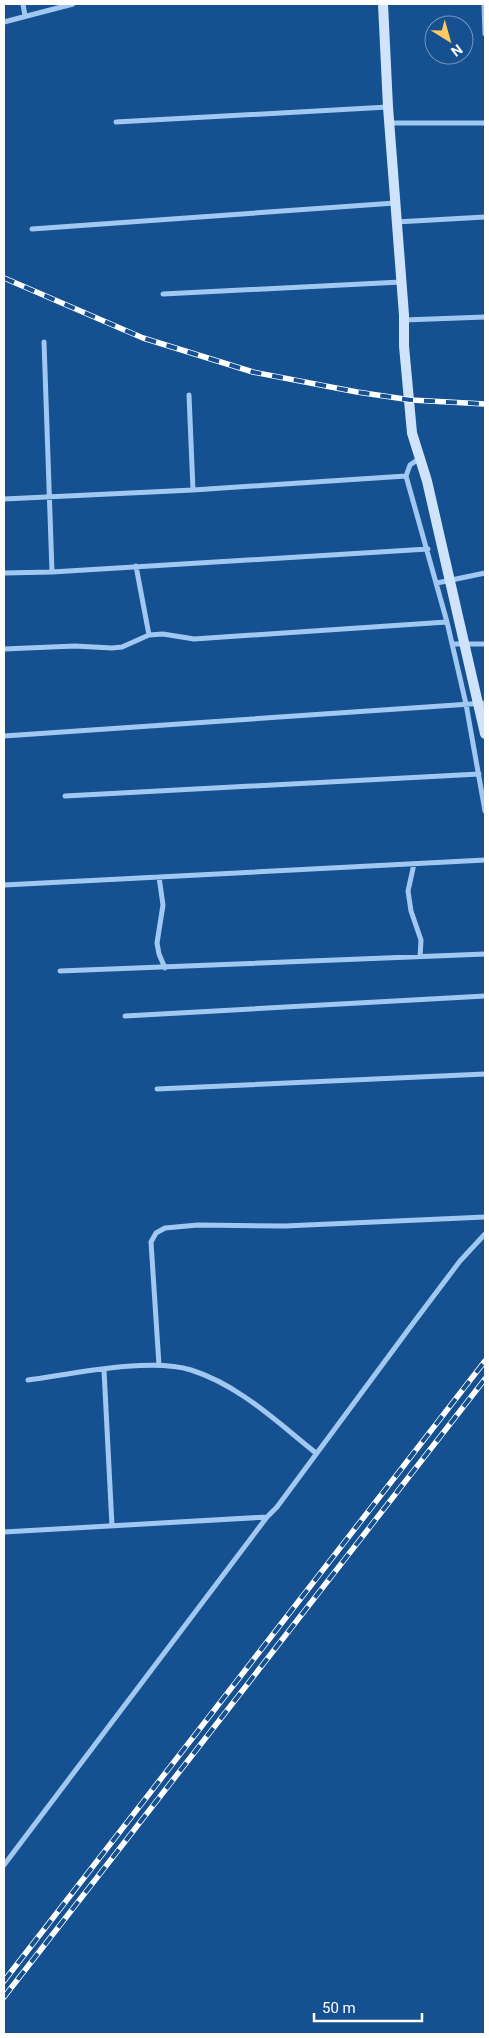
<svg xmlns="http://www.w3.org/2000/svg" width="489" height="2038" viewBox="0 0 489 2038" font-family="Roboto,sans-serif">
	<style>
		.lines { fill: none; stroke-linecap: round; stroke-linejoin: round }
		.minor { stroke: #a1c8f1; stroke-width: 5 }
		.secondary { stroke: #cfe4fb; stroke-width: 10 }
		.rail-casing { stroke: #fff; stroke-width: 5.5 }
		.rail { stroke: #155090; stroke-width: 4; stroke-dasharray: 11; stroke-linecap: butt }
	</style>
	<rect width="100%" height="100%" fill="#155090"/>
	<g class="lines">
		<path class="minor" d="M23,4L25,16
			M484,4L485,34
			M4,22L73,4
			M116,122L388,107
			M389,123H485
			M396,222L485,217
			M32,229L395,203
			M163,294L401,282
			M404,320L485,317
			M44,342L52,572
			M189,395L193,490
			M420,458L410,465L406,476L447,622L466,704L485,811
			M4,499L193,490L406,476
			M136,566L149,635
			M4,573L52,572L428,549
			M437,583L485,573
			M452,644H485
			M4,649L75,646L112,648L122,647L149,635L163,634L194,639L447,622
			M4,736L485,703
			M65,796L479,774
			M414,864L408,891L411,911L421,940L420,957
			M159,877L163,905L157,943L159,954L165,968
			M4,885L485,860
			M60,971L485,954
			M125,1016L485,996
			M157,1089L485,1074
			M159,1365L151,1242L156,1233L165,1228L198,1225L285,1226L485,1217
			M104,1370L112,1526
			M28,1380C72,1374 150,1357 191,1370C239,1385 277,1422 316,1453
			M4,1532L267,1517
			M4,1865L267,1517L277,1507L411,1326L460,1261L485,1234"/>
		<path class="secondary" d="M383,4L388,107L404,315V346L412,433L427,481L485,734"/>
		<defs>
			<path id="rail" d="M4,278L143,338L253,372L357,392L411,400L485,404
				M4,1981L485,1361
				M4,1997L485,1379"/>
		</defs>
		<use href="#rail" class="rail-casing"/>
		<use href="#rail" class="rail"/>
	</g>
	<rect width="489" height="2038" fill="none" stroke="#ffffff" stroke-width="10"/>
	<g transform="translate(449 40) rotate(143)"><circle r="24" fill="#155090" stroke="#7396bc"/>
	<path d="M0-4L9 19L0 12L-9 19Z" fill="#ffca60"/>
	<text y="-8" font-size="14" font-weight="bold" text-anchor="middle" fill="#ffffff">N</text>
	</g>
	<path d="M314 2013v8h108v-8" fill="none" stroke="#ffffff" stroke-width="2.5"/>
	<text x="322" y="2013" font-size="15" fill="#ffffff" stroke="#155090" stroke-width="4" paint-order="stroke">50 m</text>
</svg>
